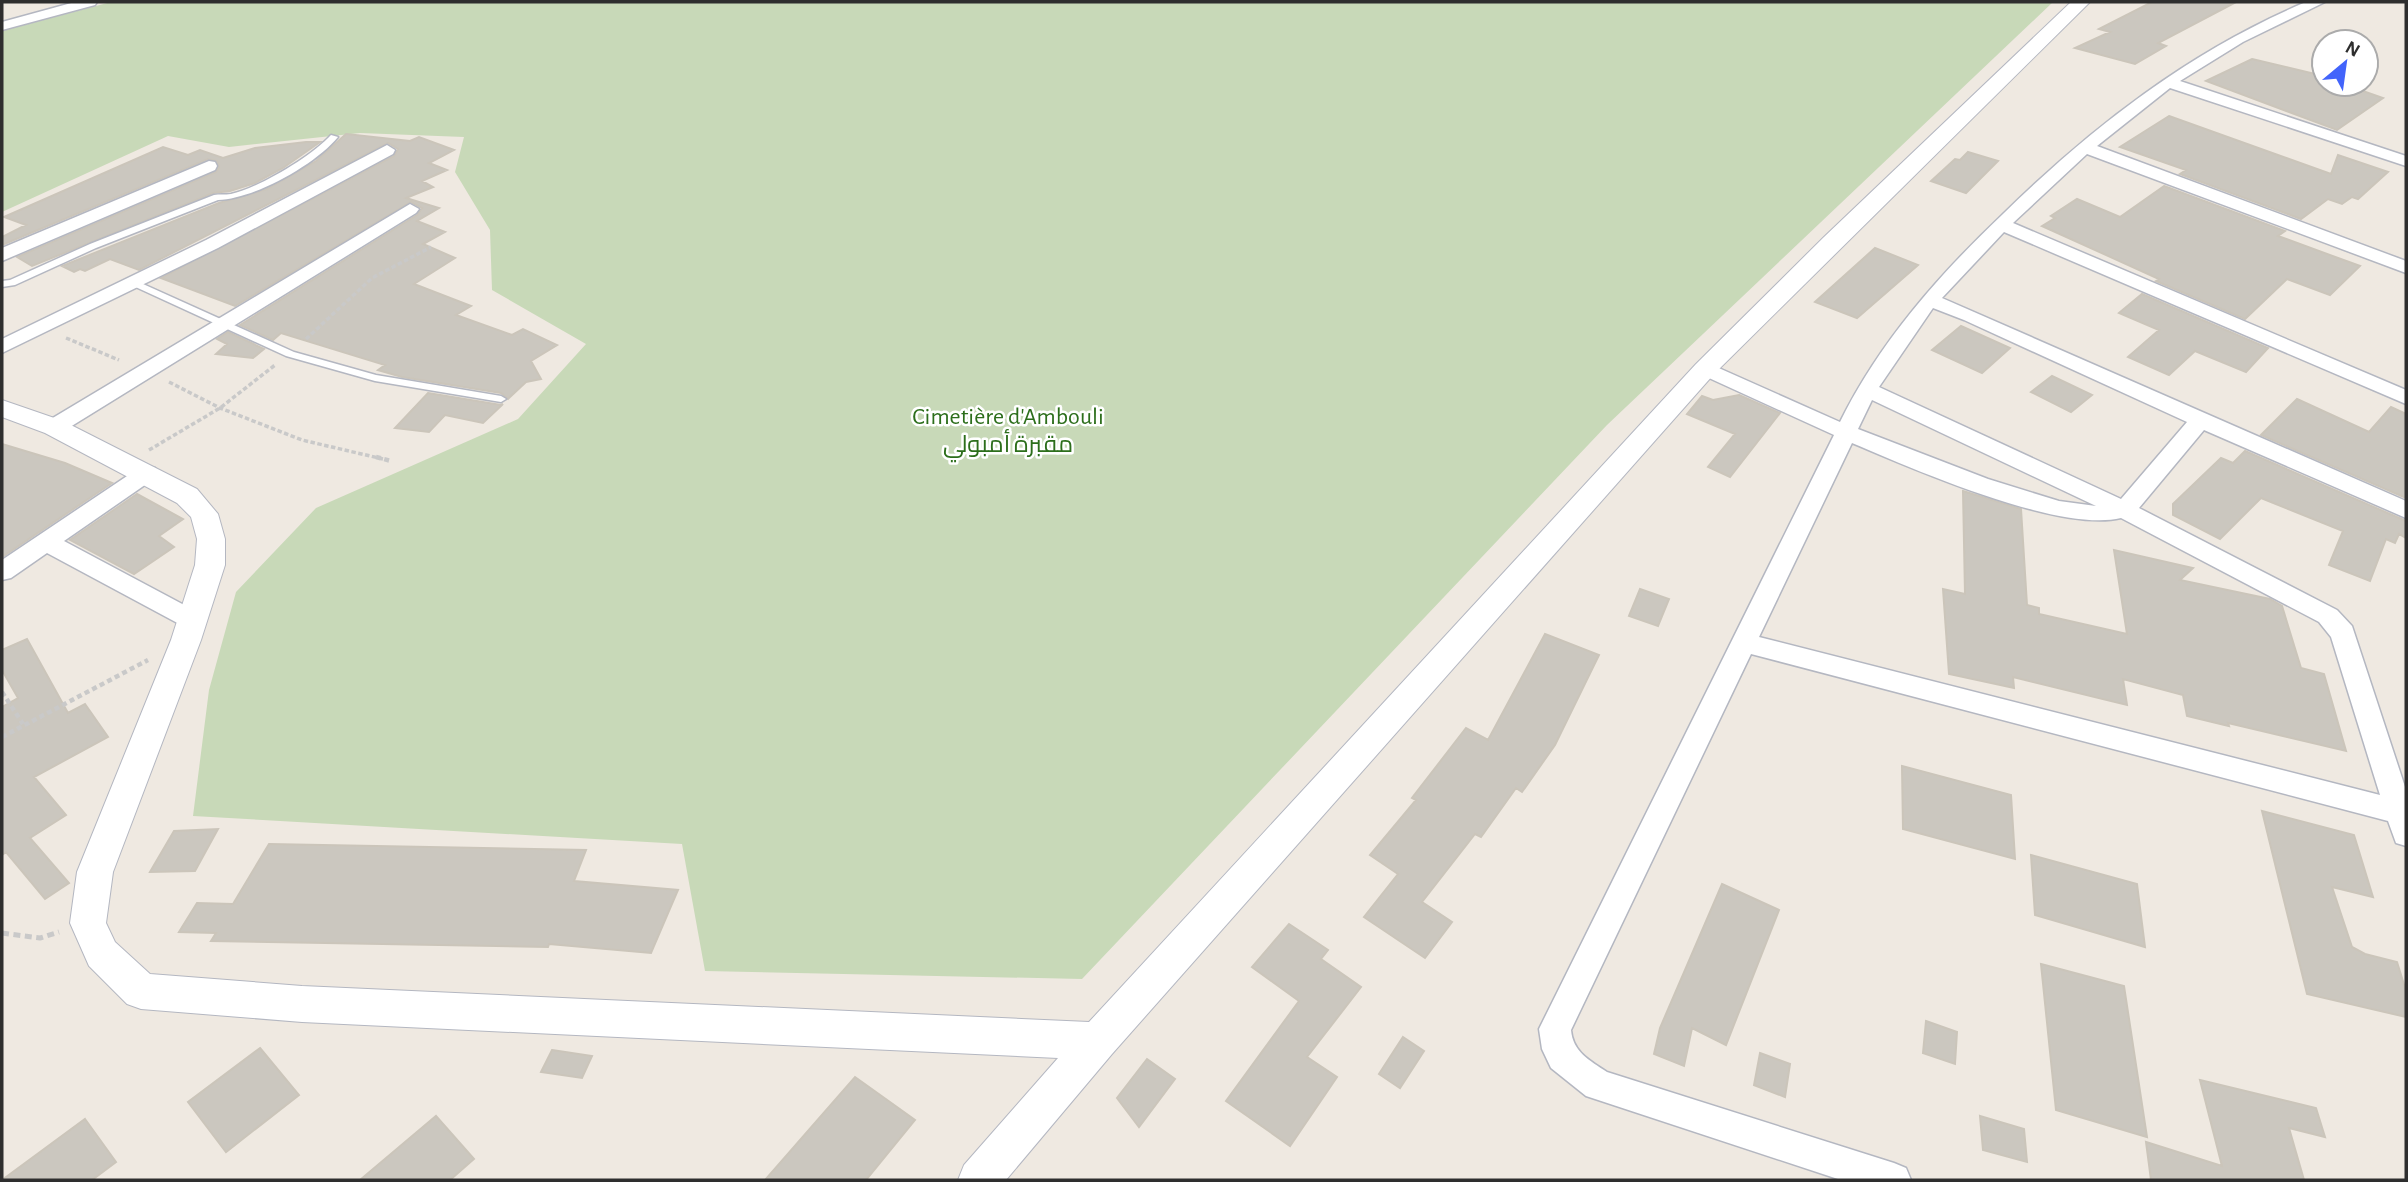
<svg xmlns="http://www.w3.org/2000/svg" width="2408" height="1182" viewBox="0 0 2408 1182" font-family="'Alegreya Sans',Cairo,sans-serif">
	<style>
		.cemetery { fill: #c8d9b8 }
		.building { fill: #cbc7bf; stroke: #cbc5ba; stroke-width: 2 }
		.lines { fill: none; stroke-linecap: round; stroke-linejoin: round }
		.service-casing { stroke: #b4b7c1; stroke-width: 3 }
		.minor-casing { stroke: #b4b7c1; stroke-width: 3 }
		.tertiary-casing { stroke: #b4b7c1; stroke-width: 2 }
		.path-far2 { stroke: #c9c9c9; stroke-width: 3.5; stroke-dasharray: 4.5 2.5; stroke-linecap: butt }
		.path-far1 { stroke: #c9c9c9; stroke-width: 4.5; stroke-dasharray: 5 3.5; stroke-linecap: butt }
		.path { stroke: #c9c9c9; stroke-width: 5; stroke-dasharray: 7 4.5; stroke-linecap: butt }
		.service { fill: #fff; fill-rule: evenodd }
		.minor { fill: #fff; fill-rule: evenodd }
		.tertiary { fill: #fff; fill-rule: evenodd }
		.labels { text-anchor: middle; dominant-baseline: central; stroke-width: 5; stroke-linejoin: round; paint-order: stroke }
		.park-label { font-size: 24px; fill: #2c6e1b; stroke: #fff }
	</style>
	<rect width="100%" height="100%" fill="#efe9e1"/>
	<path class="cemetery" d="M111,2H2053L1607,425L1082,979L705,971L682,844L193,816L209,690L236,592L316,508L518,419L586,344L492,290L490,230L455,172L464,137L360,133L229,147L168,136L2,212V31Z"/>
	<path class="building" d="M2152,2H2236L2158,43L2166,46L2135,64L2075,48L2110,32L2099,29Z
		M2252,59L2315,74L2324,77V84H2343L2383,98L2337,130L2206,81Z
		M2169,116L2331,174L2338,155L2388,172L2358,199L2352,197L2342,204L2328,199L2301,219L2180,174L2186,170L2120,147Z
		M346,134L410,141L419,137L454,150L429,163L447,170L422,181L433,187L406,198L439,208L417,221L445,232L423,244L455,258L414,284L471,306L456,315L512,335L523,329L557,345L531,361L541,379L526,382L508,399L501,393L402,377L378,370L385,365L281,333L273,340L240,325L417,215L422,208L411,202L235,306L161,278L394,156L398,149L388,143L139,270L110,259L85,271L80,269L74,272L62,266L219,203L267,189L316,161Z
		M306,142H320L283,168L255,183L230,191L213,193L32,266L17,257L216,172L219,167L217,161L208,159L2,245V237L26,225L4,217L163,147L188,155L200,150L223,158L255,148Z
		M1968,152L1998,161L1966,193L1931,181L1955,159L1960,160Z
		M2164,186L2285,231L2278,236L2360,266L2330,295L2287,279L2245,319L2156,281L2159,279L2042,226L2055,218L2051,216L2077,199L2120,217Z
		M1875,248L1918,265L1857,318L1815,302Z
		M2142,294L2268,348L2246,372L2195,351L2169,375L2128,357L2159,330L2119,313Z
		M1961,326L2010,348L1982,373L1932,350Z
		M228,332L264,349L253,358L216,354L227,344L217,339Z
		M2052,376L2092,395L2071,412L2031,392Z
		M428,393L501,405L503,404L483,423L445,415L429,432L395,428Z
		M1739,395L1780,413L1730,477L1708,467L1735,434L1687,414L1702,396L1713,400Z
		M2297,399L2369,432L2391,407L2406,414V498L2261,435Z
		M2,444L65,463L112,483L2,557Z
		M2245,451L2406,521V538L2399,534L2395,543L2386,539L2370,581L2329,565L2343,531L2261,498L2220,539L2173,515V504L2221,458L2233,463Z
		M1963,491L2021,509L2027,605L2039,608V614L2127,634L2114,550L2193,568L2180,580L2270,599L2282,606L2301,668L2324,674L2346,751L2228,723L2229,726L2187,716L2183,695L2123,679L2127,705L2013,677L2014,688L1949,674L1943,589L1965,594Z
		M137,494L183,519L159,536L174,547L134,574L70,540Z
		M1640,589L1669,599L1658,626L1629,616Z
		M1545,634L1599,655L1555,745L1522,792L1516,788L1481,837L1475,834L1422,902L1452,922L1425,958L1364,917L1398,874L1370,855L1416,800L1412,798L1466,728L1488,740Z
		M27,639L68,713L85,704L108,737L34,777L66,815L30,838L69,883L45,899L6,852L2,855V707L18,698L2,670V650Z
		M1902,766L2011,795L2015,859L1903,829Z
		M2262,811L2354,835L2373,897L2332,887L2352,947L2365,954L2397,962L2406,991V1017L2307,994Z
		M218,829L195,871L150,872L174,831Z
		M269,844L586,850L574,881L678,890L651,953L549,944L548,947L211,941L216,933L179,932L197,903L233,904Z
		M2031,855L2137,884L2145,947L2035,915Z
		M1722,884L1779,910L1726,1045L1692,1028L1684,1066L1654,1054L1660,1028Z
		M1289,924L1328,950L1321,959L1361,987L1307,1057L1337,1077L1290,1146L1226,1101L1299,1001L1252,967Z
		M2041,964L2124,986L2147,1137L2056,1110Z
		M1926,1021L1957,1032L1955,1064L1923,1053Z
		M1403,1037L1424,1051L1400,1088L1379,1074Z
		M260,1048L299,1095L226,1152L188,1102Z
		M552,1050L592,1056L582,1078L541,1072Z
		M1760,1053L1790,1064L1785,1097L1754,1085Z
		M1147,1059L1175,1079L1139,1127L1117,1098Z
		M855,1077L915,1120L866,1180H765Z
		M2200,1080L2316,1108L2325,1137L2289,1128L2304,1180H2151L2146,1142L2222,1166Z
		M436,1116L474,1159L450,1180H360Z
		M1980,1116L2024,1129L2027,1162L1983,1150Z
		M85,1119L116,1162L92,1180H2Z"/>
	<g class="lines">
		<defs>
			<path id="service" d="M331,135L338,137C315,165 254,199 218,200L96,248L15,285L2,287V281L10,280L90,244L214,195C219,194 225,195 231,194C259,188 312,156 331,135Z
				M132,279L294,352L376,375L501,396L506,399L501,402L375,381L286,356L129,284L127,282Z"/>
			<path id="minor" d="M75,2H97L95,5L2,30V22Z
				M2306,2H2325L2243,42L2180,81L2406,156V166L2170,88L2097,146L2406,261V273L2087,154L2013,223L2406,390V404L2004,232L1942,298L2406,501V518L2204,430L2139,508L2337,610L2352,626L2406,790V846L2396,843L2388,821L1751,654L1571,1030C1573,1052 1589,1060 1607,1072L1894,1163L1906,1168L1911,1180H1841L1586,1096L1551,1068L1542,1049L1539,1029L1834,435L1698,373L1695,369L1698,365H1712L1840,422C1880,341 1940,274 2003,214C2093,126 2190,51 2306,2ZM1933,308L1964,320L2187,422L2121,499L1879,387ZM1872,400L2096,506L2059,501L1988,479L1858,429ZM1852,443C1913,469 2059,533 2121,518L2319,622L2331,637L2380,795L1759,637Z
				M387,145L395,150L393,154L218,248L2,353V339L206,240Z
				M209,161L215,162L217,166L215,170L2,261V248Z
				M410,204L419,209L416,213L62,432H46L43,427L46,422Z
				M147,466L155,468L158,473L155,478L64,541L201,614L205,620L201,626L192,629L183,626L47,553L11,578L2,580V560L139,468Z"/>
			<path id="tertiary" d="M2071,2H2090L1714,374L1112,1054L1006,1180H958L964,1165L1058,1058L302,1022L141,1009L127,1004L89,966L70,923L77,872L171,640L195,565L197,539L191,517L177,503L45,433L2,417V400L63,421L197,489L218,514L225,539V565L201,640L113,872L106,923L115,942L150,974L302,986L1089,1022L1696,364L1824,237Z"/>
		</defs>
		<use href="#service" class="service-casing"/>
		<use href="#minor" class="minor-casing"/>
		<use href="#tertiary" class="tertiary-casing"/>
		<path class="path-far2" d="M66,338L119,360
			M306,339L372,278L431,247
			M169,382L220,408L302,440L383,459
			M149,450L220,408L275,365"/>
		<path class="path-far1" d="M376,457L391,461
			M2,692L23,724
			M2,737L148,660"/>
		<path class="path" d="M2,933L40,938L59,932"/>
		<use href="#service" class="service"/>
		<use href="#minor" class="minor"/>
		<use href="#tertiary" class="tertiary"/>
	</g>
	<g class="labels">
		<g class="park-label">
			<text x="1008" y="417">Cimetière d'Ambouli<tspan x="1008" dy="28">مقبرة أمبولي</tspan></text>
		</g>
	</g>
	<rect width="2408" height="1182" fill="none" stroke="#2e2e2e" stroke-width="7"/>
	<g transform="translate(2345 63) rotate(29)"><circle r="33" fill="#ffffff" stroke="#ababab" stroke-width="2"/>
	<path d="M0-5L12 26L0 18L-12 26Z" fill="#4264fb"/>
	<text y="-10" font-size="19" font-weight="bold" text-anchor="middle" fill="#2e2e2e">N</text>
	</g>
</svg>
